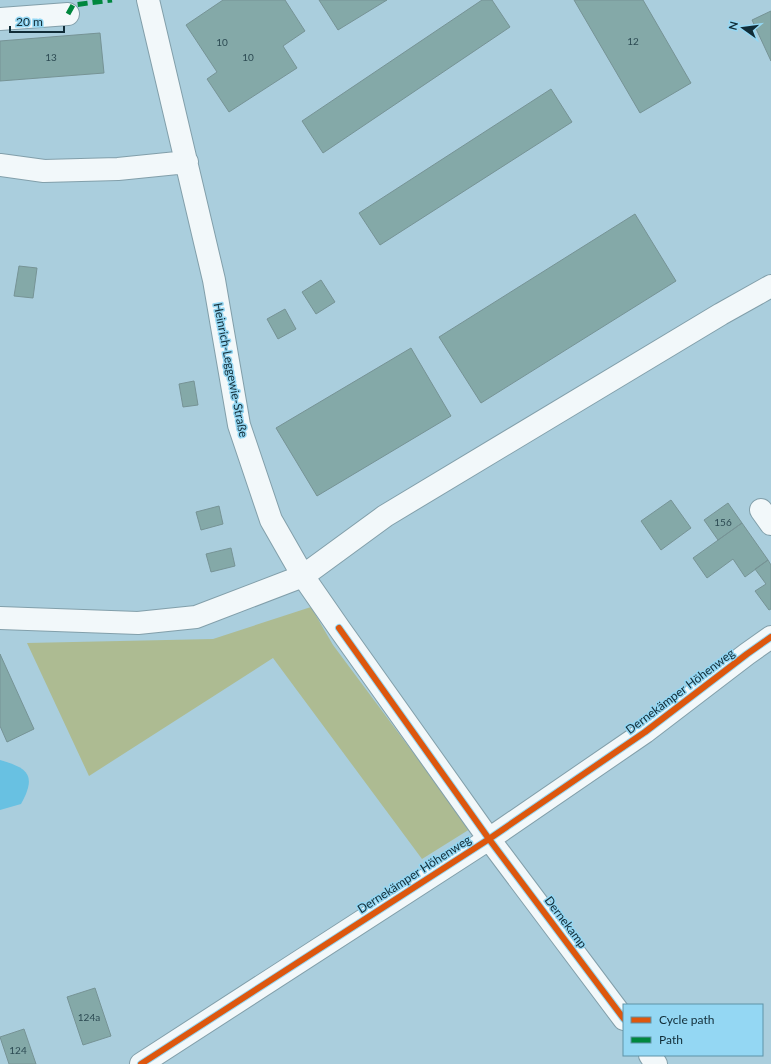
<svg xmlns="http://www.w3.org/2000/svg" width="771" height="1064" viewBox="0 0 771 1064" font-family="Lato,sans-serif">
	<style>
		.green { fill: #adbb92 }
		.water { fill: #68c1e2 }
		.building { fill: #84a9a8; stroke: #769395 }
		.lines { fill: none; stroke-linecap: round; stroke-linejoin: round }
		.minor-casing { stroke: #829faa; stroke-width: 24 }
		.minor { stroke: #f2f8fa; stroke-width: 22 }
		.quiet { stroke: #00873e; stroke-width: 5; stroke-dasharray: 10 5; stroke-linecap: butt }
		.cycleway-casing { stroke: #94d7f3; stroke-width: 8 }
		.cycleway { stroke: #dd570e; stroke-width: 6 }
		.labels { text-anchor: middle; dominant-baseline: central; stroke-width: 3; stroke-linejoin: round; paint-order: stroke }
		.number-label { font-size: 10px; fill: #2d4b53 }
		.street-label { font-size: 12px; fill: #102c37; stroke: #94d7f3 }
	</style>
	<rect width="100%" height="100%" fill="#aacedd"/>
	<path class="green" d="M311,607L333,645L470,829L422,859L273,658L89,776L27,643L213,639Z"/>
	<path class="water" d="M0,760C28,768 37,775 21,804L0,810Z"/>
	<path class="building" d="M223,0H285L305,31L283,46L297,68L229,112L207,79L217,72L186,25Z
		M319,0H387L338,30Z
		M482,0H492L510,27L323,153L302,121Z
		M574,0H643L691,83L640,113Z
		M771,11V61L752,20Z
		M100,33L104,73L0,81V41Z
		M551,89L572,122L380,245L359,213Z
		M635,214L676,281L481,403L439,337Z
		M19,266L37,268L33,298L14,296Z
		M321,280L335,302L316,314L302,292Z
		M285,309L296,329L278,339L267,319Z
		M411,348L451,416L317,496L276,428Z
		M194,381L198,405L183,407L179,384Z
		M671,500L691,528L661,550L641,521Z
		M728,503L742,523L718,540L704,520Z
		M219,506L223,524L201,530L196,512Z
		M742,523L768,560L745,577L733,559L707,578L693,558Z
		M231,548L235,566L211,572L206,554Z
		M768,560L771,565V609L769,610L755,591L766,584L755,569Z
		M0,654L34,729L7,742L0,726Z
		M95,988L111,1036L83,1045L67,997Z
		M24,1029L36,1064H9L0,1037Z"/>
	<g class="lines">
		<defs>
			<path id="minor" d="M148,0L214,280L239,425L271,520L303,576L339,628L489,839L624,1019
				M0,19L68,14
				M0,165L44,171L118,169L187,162
				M761,510L771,524
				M0,618L138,623L196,617L303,576L385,516L721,314L771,286
				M650,1055L656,1064
				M141,1064L489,839L645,732L747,654L771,637"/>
		</defs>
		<use href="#minor" class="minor-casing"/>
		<use href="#minor" class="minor"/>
		<path class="quiet" d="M68,14L73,5L112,0"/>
		<defs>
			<path id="cycleway" d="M339,628L489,839L624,1019
				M141,1064L489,839L645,732L747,654L771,637"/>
		</defs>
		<use href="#cycleway" class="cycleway-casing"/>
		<use href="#cycleway" class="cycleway"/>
	</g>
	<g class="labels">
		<g class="number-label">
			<text x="633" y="41">12</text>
			<text x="222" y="42">10</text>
			<text x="51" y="57">13</text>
			<text x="248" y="57">10</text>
			<text x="723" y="522">156</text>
			<text x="89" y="1017">124a</text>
			<text x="18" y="1050">124</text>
		</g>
		<g class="street-label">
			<text transform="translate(231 370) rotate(79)">Heinrich-Leggewie-Straße</text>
			<text transform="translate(680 691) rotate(-37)">Dernekämper Höhenweg</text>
			<text transform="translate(414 874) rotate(-33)">Dernekämper Höhenweg</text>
			<text transform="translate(566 922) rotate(53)">Dernekamp</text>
		</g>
	</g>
	<rect x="623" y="1004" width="140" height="52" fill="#94d7f3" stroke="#5f93a8"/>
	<rect x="631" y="1017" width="20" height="6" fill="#dd570e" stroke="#5f93a8"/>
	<text x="659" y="1024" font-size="12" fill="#102c37">Cycle path</text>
	<rect x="631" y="1037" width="20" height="6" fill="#00873e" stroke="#5f93a8"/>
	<text x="659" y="1044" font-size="12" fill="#102c37">Path</text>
	<g transform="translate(743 28) rotate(284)" stroke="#94d7f3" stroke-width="3" paint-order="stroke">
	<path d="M0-3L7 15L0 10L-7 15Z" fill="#102c37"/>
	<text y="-6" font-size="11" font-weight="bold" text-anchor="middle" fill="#102c37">N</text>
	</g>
	<path d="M10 26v6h54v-6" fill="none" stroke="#102c37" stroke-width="2"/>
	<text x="16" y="26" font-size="12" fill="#102c37" stroke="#94d7f3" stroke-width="3" paint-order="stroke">20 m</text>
</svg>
